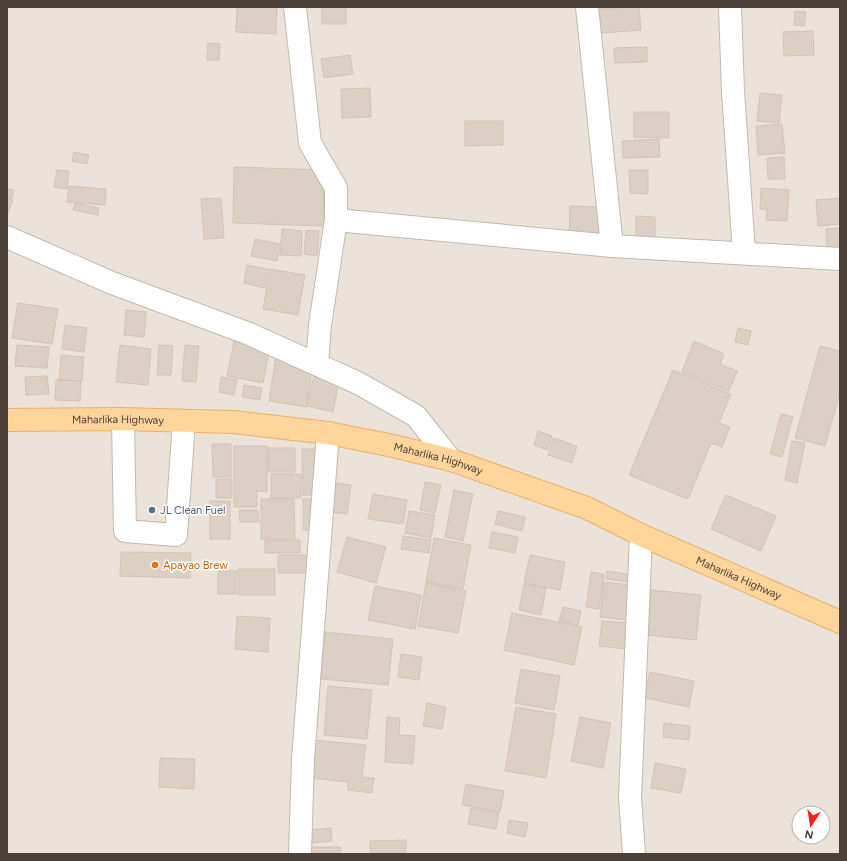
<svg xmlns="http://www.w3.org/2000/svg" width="847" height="861" viewBox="0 0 847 861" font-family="Figtree,sans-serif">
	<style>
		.residential { fill: #ebe3d9; fill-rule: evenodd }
		.building { fill: #dccfc3; stroke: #d4c3b2 }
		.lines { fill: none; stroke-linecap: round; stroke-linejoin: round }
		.minor-casing { stroke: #c3b8ad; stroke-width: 24 }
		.major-casing { stroke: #ecb164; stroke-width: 24 }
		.minor { stroke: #fff; stroke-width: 22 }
		.major { stroke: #ffd59c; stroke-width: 22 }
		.service-dot { fill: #5c6f8a; stroke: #fff; stroke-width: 1.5 }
		.food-dot { fill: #e8710a; stroke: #fff; stroke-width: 1.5 }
		.labels { text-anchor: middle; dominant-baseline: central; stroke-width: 3; stroke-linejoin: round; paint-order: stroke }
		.street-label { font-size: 11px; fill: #4c4138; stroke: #fff }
		.service-label { font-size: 11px; fill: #4e5e75; stroke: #fff; text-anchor: start }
		.food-label { font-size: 11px; fill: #c56008; stroke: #fff; text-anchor: start }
	</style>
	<rect width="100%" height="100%" fill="#f6f2eb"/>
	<path class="residential" d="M7,7H840V854H7ZM799,813H823V837H799Z"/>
	<path class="building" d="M237,7H277L276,34L236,32Z
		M322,7H346V24H322Z
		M628,7H639L641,30L601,33L599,9Z
		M795,11L806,12L804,26L794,25Z
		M813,31L814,55L784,56L783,32Z
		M208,43L220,44L219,60H207Z
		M647,47V62L615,63L614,48Z
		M350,55L353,74L324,78L321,59Z
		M370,88L371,117L342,118L341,89Z
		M760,93L782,95L779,123L757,121Z
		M634,112H669V138L634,137Z
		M465,121H503V145L465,146Z
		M782,124L785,153L758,155L756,126Z
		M659,139L660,157L623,158L622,141Z
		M74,152L89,155L87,164L72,161Z
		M784,157L785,179H768L767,158Z
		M234,167L324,170L323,226L233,223Z
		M57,170L69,171L67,189L54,187Z
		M629,170H648V194L630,193Z
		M69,186L106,189L105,205L67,202Z
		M761,188L789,190L787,221L766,220L767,210L760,209Z
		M7,189L14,190L12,198L7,197Z
		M7,198L13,200L7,215Z
		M221,198L224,238L204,239L201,199Z
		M840,198V224L818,226L816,200Z
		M75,203L99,208L98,215L73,210Z
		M570,206L603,207L602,240L569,239Z
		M636,216L655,217V237H636Z
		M840,228V248L827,249L826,229Z
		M282,229L302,231L301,256L280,255Z
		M306,230L319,231L317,256L304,254Z
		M255,239L280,244L277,261L251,256Z
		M247,265L268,269L265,288L244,283Z
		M270,269L305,275L298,315L263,309Z
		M18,303L58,309L52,344L12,338Z
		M126,310L146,312L144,337L124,335Z
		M65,325L87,328L84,352L62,349Z
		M738,328L751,331L748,345L735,342Z
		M235,337L269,352L263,383L227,376Z
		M694,341L724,354L720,364L737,371L729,391L682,372Z
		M17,345L49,347L47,368L15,366Z
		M120,345L151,349L148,385L116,382Z
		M159,345L173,346L171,375H157Z
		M185,345L199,346L196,382L182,381Z
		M820,346L840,351V393L825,446L795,438Z
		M61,355L84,357L82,381L59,380Z
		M276,356L312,371L306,407L269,401Z
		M673,370L731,394L719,423L730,427L722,447L711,443L688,499L629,475Z
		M314,375L339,381L333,412L307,406Z
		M47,376L49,394L26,395L25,377Z
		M221,377L237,380L234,395L219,392Z
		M56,380L81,381L80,401L55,400Z
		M244,385L262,388L260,400L242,397Z
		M781,414L793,417L782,457L770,454Z
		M538,431L552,436L547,450L534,445Z
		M553,438L577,446L572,463L548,455Z
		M792,441L805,443L797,483L785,480Z
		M212,444H231V477H213Z
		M234,446H267V492L257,491V507H234Z
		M268,448H295V472H268Z
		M302,449H318L319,495H303Z
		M271,474H301V498H271Z
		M216,479H232V498H216Z
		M425,482L441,485L435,513L420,510Z
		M335,483L351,485L347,514L331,512Z
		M454,490L473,494L463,541L445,537Z
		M373,494L407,500L403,524L368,519Z
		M726,495L776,516L761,551L711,529Z
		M261,499H294L295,539H261Z
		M303,499H316V530H303Z
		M210,501H230V539H210Z
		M239,510H258L259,522H240Z
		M409,511L435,515L431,538L405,533Z
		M498,511L525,517L522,531L495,524Z
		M492,532L518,537L515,553L489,548Z
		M403,536L431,540L429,553L401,549Z
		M347,537L386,547L376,583L337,572Z
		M434,538L471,545L463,589L426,582Z
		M265,540H300V553H265Z
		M121,552L191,553L190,578L120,576Z
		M278,555H310V573H278Z
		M530,555L565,562L560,590L524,583Z
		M238,569H275V595H238Z
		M218,571H236V594H218Z
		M607,571L632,575L631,582L606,579Z
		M591,572L604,574L599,609L586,607Z
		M604,582L631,585L627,620L600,617Z
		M426,583L466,591L458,633L418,626Z
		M524,584L546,588L541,615L519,610Z
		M375,586L421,595L415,629L368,620Z
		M651,590L701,595L696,640L646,635Z
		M563,607L581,611L578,625L559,621Z
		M512,613L582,627L574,665L504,650Z
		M237,616L270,618L268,652L235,649Z
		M602,621L629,623L626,649L599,646Z
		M325,632L393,639L388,685L321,679Z
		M401,654L422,657L419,680L398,677Z
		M521,669L560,676L554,710L515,703Z
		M650,672L694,681L689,707L644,698Z
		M328,686L372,690L367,739L324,735Z
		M427,703L446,707L442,729L423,726Z
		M516,707L556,714L546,778L505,771Z
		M387,717L400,718L399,735L415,736L413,764L385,762Z
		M580,717L611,723L603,768L571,761Z
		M664,723L690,726L689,740L663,737Z
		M313,740L366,745L362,777L374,778L372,793L348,790V782L309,778Z
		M160,758L195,759L194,789L159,787Z
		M655,763L686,769L681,793L651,788Z
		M466,784L504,791L500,812L462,805Z
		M471,808L499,813L496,829L468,824Z
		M509,820L528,823L525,837L507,833Z
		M331,828L332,841L311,843L310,830Z
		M406,840V854H370V841Z
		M311,847H340V854H311Z"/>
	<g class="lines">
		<defs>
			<path id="minor" d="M295,7L310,143L336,188V220L320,325L317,364
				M587,7L612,246
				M730,7L733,91L744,253
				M336,220L612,246L840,259
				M7,237L112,283L247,333L358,383L416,416L451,460
				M123,420L125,531L176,535L184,421
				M300,854L303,759L328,433
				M634,854L630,797L641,535"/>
			<g id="major">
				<path id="s1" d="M7,420L120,419L234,422L328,433L389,445L451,460L587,508L641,535L840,622"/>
			</g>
		</defs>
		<use href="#minor" class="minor-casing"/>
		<use href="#major" class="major-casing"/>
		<use href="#minor" class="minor"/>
		<use href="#major" class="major"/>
	</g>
	<circle class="service-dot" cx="152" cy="510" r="4"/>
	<circle class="food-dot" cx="155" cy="565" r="4"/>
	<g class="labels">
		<g class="street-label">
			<text stroke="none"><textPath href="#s1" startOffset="111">Maharlika Highway</textPath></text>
			<text stroke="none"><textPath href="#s1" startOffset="435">Maharlika Highway</textPath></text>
			<text stroke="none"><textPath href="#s1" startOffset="759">Maharlika Highway</textPath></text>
		</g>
		<g class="service-label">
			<text x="160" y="510">JL Clean Fuel</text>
		</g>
		<g class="food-label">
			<text x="163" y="565">Apayao Brew</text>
		</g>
	</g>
	<rect width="847" height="861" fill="none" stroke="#4c4138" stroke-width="16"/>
	<g transform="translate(811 825) rotate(192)"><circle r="19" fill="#ffffff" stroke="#b7b3af"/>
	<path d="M0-3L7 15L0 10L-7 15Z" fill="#ff1e1a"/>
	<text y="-6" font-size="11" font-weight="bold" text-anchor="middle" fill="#4c4138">N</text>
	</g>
</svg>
